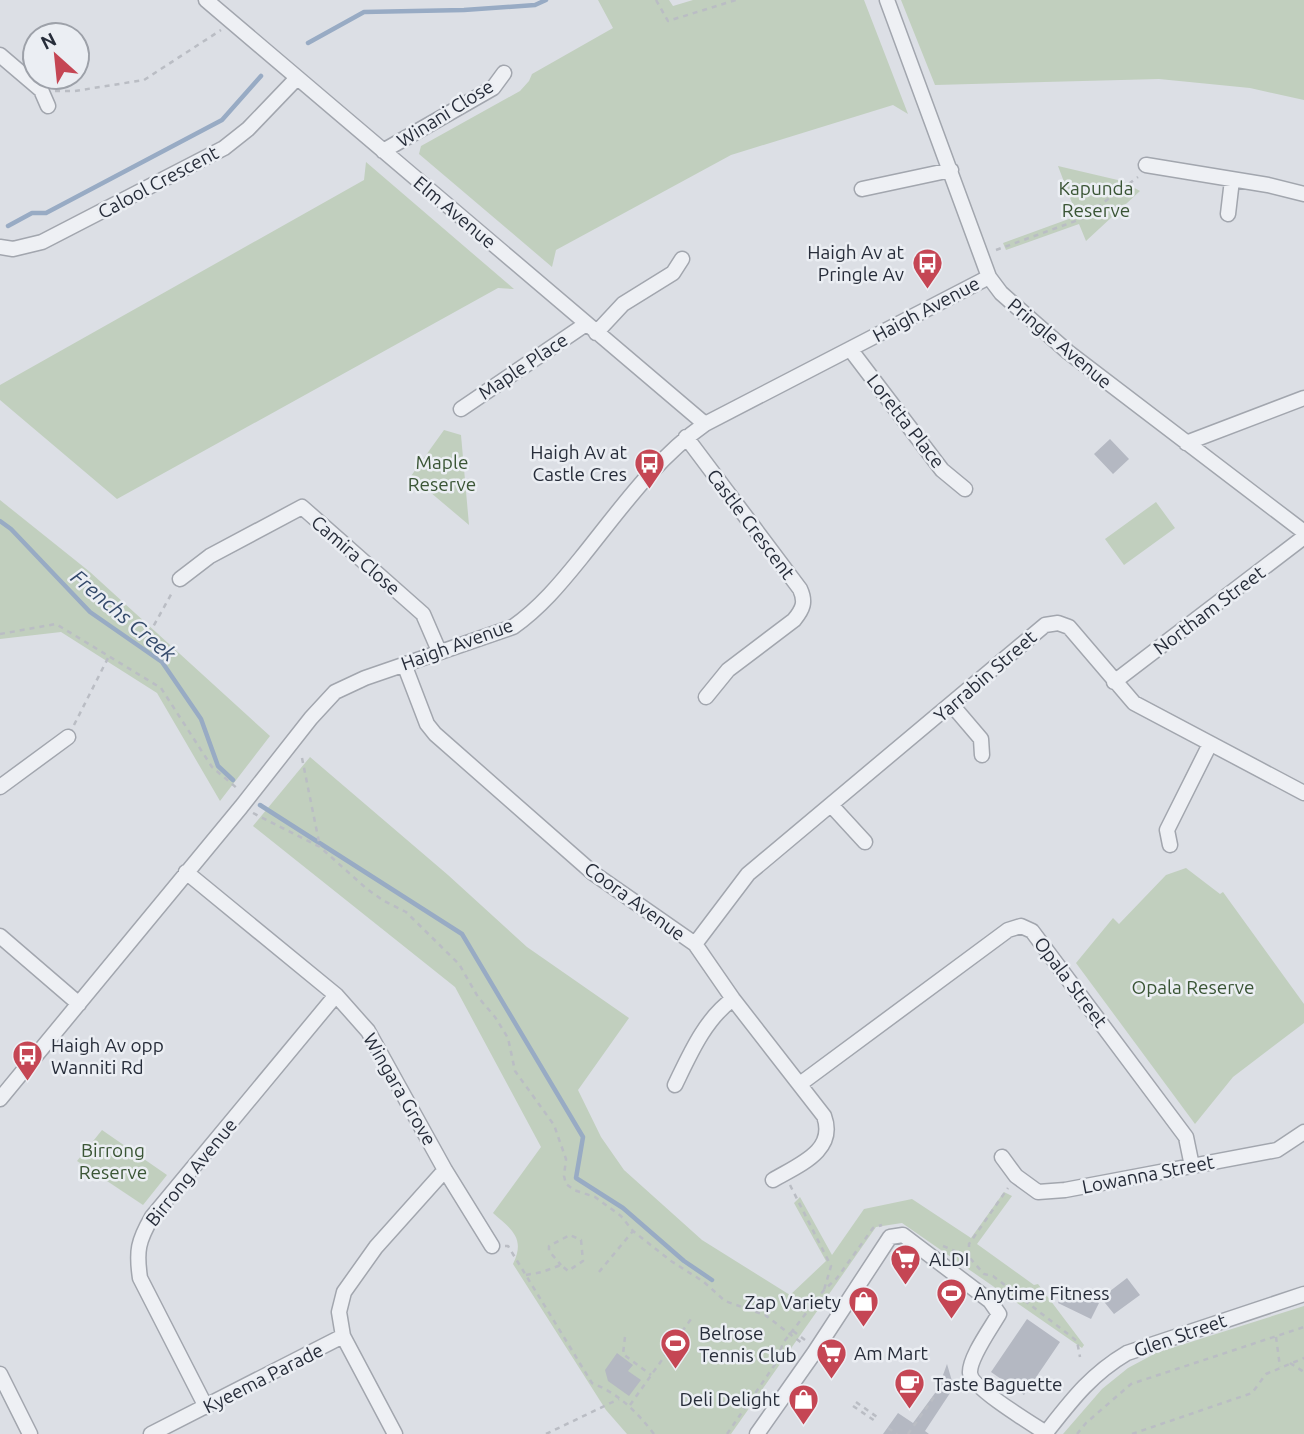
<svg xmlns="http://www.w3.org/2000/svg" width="1304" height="1434" viewBox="0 0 1304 1434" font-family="Ubuntu,sans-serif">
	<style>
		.green { fill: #c1cfbe }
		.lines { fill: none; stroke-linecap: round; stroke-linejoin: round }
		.stream { stroke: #98abc4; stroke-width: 4.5 }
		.building { fill: #b4b8c2 }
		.minor-casing { stroke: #a2a6ae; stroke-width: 17 }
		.path { stroke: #babdc4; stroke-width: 2.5; stroke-dasharray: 5 5; stroke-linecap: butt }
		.minor { stroke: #eef0f4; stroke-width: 14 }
		.labels { text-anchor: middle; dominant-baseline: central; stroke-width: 5; stroke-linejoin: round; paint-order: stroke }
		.street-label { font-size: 19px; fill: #272d3a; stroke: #ebeef3 }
		.park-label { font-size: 19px; fill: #3a5535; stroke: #ebeef3 }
		.poi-label { font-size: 19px; fill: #272d3a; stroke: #ebeef3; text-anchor: start }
		.water-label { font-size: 21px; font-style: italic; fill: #344a6b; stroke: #ebeef3 }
	</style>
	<rect width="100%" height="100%" fill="#dcdfe5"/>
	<path class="green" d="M598,0H669L673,6L693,0H864L908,114L893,105L731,155L556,250L552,267L419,154L421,146L520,91L529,81L532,74L613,28Z
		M901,0H1304V100L1250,88L1159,79L935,85Z
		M366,162L514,289L498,288L117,499L0,400V385L364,180Z
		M1058,166L1122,181L1140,191L1086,241L1079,224L1006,250L1003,243L1077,216Z
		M444,430L461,435L469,525L411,476Z
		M0,500L90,572L270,736L220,801L157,693L61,632L0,639Z
		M1156,502L1175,528L1124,565L1105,539Z
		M310,757L448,875L527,947L629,1018L578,1090L601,1137L624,1170L702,1240L790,1295L826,1261L794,1203L800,1197L832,1255L864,1209L912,1199L971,1238L1004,1192L1012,1196L977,1244L1034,1285L1038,1284L1084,1345L1082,1348L902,1223L876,1227L731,1434H627L606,1410L513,1264C526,1238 511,1229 493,1213L541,1147L455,987L253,826Z
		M1186,868L1220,894L1223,892L1304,1004V1023L1233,1077L1195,1124L1076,963L1113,918L1119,924L1166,875Z
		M102,1130L167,1175L143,1205L77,1161Z
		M1304,1306V1434H1063L1102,1389L1128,1368L1156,1353Z"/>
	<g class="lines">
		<path class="stream" d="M308,43L364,12L464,10L535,5L546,0
			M8,226L32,213H46L222,120L261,76
			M0,521L11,529L90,612L162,662L201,719L218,766L233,780
			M260,805L462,934L583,1137L576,1178L623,1208L684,1261L712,1280"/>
	</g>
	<path class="building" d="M1110,439L1129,459L1113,474L1094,454Z
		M1127,1278L1140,1295L1114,1314L1101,1298Z
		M1066,1287L1099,1303L1091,1319L1058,1303Z
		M1027,1319L1060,1342L1024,1395L991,1372Z
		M617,1353L633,1365L628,1371L641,1380L629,1396L608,1381L605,1370Z
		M947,1364L952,1381L956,1384L925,1431L929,1434H883L898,1413L913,1423L938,1389Z"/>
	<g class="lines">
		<defs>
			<path id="minor" d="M206,0L705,424
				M887,0L989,277L1001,293L1068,352L1304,532
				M0,55L41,90L48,106
				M383,151L493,88L504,73
				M1146,165L1268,185L1304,194
				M862,189L951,170
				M1228,214L1232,180
				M0,247L13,249L42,242L224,148L248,129L296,79
				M596,333L623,304L673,273L682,259
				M850,349L942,470L965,489
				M461,409L586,324
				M686,437L800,589C806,602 803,609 794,620L728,670L706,697
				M1186,443L1304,398
				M180,579L210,556L302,507L423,614L439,651
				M404,664L427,724L435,734L593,873L695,944L733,999L824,1116C837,1151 798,1165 773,1180
				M1114,682L1304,537
				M952,705L981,739L982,755
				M0,787L68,737
				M831,805L865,842
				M1170,845L1167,830L1210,744
				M186,872L336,995L368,1031L445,1170L492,1246
				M0,936L79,1004
				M695,944L748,874L1045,625L1058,623L1069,627L1134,703L1304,793
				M800,1084L1008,930L1021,926L1032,931L1186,1137L1192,1166
				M675,1085C690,1054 705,1019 733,999
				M0,1099L241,807L311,718L335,692L365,678L513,627C540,608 560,584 581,558C619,511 655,459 705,424L989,277
				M1002,1157L1016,1176L1038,1192L1065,1190L1277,1150L1304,1132
				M343,1336L395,1434
				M0,1374L30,1434
				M206,1407L140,1278C136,1251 138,1241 152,1217L336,995
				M151,1434L343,1336L339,1312L344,1292L376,1247L445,1170
				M757,1434L814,1353L890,1237L903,1235L990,1301L999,1314C991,1328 969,1358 970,1373C971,1387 1032,1424 1046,1433
				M1045,1434C1071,1401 1090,1375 1127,1353L1304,1294"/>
		</defs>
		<use href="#minor" class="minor-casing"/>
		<path class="path" d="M656,0L668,21L736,0
			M55,91H75L144,80L221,30
			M996,250L1081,219L1138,177
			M0,634L56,624L161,688L212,767L238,789
			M149,634L173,591
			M74,725L109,656
			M302,758L320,847
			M253,813L320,847L367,889L384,901L406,912L459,964L478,997L495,1017L508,1038L515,1071L554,1125L566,1159L564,1176L566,1184L574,1190L595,1197L621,1216L633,1231L671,1261L704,1282L725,1301L765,1315L803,1344
			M790,1185L831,1266L824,1290
			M505,1246H508L592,1383C619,1394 636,1411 654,1434
			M943,1246L969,1257L984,1274L993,1276L1077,1341L1080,1357
			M969,1257V1244L1008,1188
			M599,1272L633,1231
			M526,1275L542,1272L561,1265L568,1271L583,1261L581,1240L570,1235L549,1246V1251L561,1265
			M793,1331L805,1340
			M625,1337L623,1354L651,1375
			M1276,1337L1280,1367
			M1290,1363L1304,1372
			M856,1402L877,1417
			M630,1405L691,1319
			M853,1406L875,1421
			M888,1428L897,1434
			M546,1434L619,1399
			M727,1434L776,1363L783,1343L824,1290L837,1278L873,1228L882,1225
			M908,1434L939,1390L938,1389
			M1077,1434L1086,1423L1131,1384L1304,1327
			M1132,1434L1252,1393L1266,1374L1304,1358"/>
		<use href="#minor" class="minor"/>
	</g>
	<defs>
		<symbol id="bus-pin" viewBox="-11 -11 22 30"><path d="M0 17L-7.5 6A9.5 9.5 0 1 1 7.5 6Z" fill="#c54654" stroke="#ebeef3"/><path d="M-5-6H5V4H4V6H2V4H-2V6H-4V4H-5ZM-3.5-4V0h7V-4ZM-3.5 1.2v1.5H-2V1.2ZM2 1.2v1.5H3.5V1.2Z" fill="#fff"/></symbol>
		<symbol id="supermarket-pin" viewBox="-11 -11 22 30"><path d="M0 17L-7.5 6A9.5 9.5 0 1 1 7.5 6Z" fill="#c54654" stroke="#ebeef3"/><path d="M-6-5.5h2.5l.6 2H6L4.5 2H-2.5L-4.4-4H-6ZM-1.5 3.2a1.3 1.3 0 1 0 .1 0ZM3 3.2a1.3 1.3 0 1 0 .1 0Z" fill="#fff"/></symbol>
		<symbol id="stadium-pin" viewBox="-11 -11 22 30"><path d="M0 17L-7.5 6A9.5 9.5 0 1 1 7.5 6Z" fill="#c54654" stroke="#ebeef3"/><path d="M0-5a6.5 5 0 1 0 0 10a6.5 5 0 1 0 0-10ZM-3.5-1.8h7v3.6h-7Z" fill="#fff"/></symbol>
		<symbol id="shop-pin" viewBox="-11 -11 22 30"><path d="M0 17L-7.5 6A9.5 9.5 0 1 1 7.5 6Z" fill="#c54654" stroke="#ebeef3"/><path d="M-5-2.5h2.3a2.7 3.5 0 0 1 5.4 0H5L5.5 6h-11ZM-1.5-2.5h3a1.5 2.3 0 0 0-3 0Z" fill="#fff"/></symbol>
		<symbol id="cafe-pin" viewBox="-11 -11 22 30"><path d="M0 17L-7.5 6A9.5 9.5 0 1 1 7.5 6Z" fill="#c54654" stroke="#ebeef3"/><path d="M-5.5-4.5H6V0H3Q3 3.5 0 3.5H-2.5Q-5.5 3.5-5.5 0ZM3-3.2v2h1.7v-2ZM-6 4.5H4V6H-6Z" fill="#fff"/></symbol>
	</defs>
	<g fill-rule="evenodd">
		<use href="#bus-pin" x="910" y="246" width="35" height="47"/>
		<use href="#bus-pin" x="632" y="446" width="35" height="47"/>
		<use href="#bus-pin" x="10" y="1038" width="35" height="47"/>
		<use href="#supermarket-pin" x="888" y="1242" width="35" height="47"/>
		<use href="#stadium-pin" x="934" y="1276" width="35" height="47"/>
		<use href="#shop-pin" x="846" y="1284" width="35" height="47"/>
		<use href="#stadium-pin" x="658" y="1326" width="35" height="47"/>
		<use href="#supermarket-pin" x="814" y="1336" width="35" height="47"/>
		<use href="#cafe-pin" x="892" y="1366" width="35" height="47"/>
		<use href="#shop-pin" x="786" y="1382" width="35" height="47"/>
	</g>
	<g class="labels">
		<g class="street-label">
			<text transform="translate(445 113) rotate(-32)">Winani Close</text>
			<text transform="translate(158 182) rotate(-28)">Calool Crescent</text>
			<text transform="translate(455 212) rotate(40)">Elm Avenue</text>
			<text transform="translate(926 309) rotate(-28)">Haigh Avenue</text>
			<text transform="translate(1060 343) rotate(40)">Pringle Avenue</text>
			<text transform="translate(523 366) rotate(-34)">Maple Place</text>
			<text transform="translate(906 421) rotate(52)">Loretta Place</text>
			<text transform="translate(751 524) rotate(53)">Castle Crescent</text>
			<text transform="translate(356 555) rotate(41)">Camira Close</text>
			<text transform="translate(1209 610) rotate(-37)">Northam Street</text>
			<text transform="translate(457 644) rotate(-20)">Haigh Avenue</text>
			<text transform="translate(985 676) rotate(-41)">Yarrabin Street</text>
			<text transform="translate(635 901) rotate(36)">Coora Avenue</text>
			<text transform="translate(1071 982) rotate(53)">Opala Street</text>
			<text transform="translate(400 1089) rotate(60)">Wingara Grove</text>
			<text transform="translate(191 1172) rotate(-51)">Birrong Avenue</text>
			<text transform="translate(1148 1174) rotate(-11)">Lowanna Street</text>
			<text transform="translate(1180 1335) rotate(-19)">Glen Street</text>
			<text transform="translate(263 1378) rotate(-27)">Kyeema Parade</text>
		</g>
		<g class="park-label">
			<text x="1096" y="188">Kapunda<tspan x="1096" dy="22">Reserve</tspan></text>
			<text x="442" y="462">Maple<tspan x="442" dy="22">Reserve</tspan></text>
			<text x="1193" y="987">Opala Reserve</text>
			<text x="113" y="1150">Birrong<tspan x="113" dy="22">Reserve</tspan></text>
		</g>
		<g class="poi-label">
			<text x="904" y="252" text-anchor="end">Haigh Av at<tspan x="904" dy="22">Pringle Av</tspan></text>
			<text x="627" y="452" text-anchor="end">Haigh Av at<tspan x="627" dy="22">Castle Cres</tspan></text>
			<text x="51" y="1045">Haigh Av opp<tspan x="51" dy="22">Wanniti Rd</tspan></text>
			<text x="929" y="1259">ALDI</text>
			<text x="974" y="1293">Anytime Fitness</text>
			<text x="841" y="1302" text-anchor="end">Zap Variety</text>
			<text x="699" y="1333">Belrose<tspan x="699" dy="22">Tennis Club</tspan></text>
			<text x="854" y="1353">Am Mart</text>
			<text x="933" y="1384">Taste Baguette</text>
			<text x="780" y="1399" text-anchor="end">Deli Delight</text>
		</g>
		<g class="water-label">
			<text transform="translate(124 615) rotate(40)">Frenchs Creek</text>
		</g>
	</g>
	<g transform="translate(56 56) rotate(333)"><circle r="33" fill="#ebeef3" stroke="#9da1a9" stroke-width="2"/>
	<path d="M0-5L12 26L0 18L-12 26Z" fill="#c54654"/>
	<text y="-10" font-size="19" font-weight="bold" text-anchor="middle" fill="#272d3a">N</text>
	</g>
</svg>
